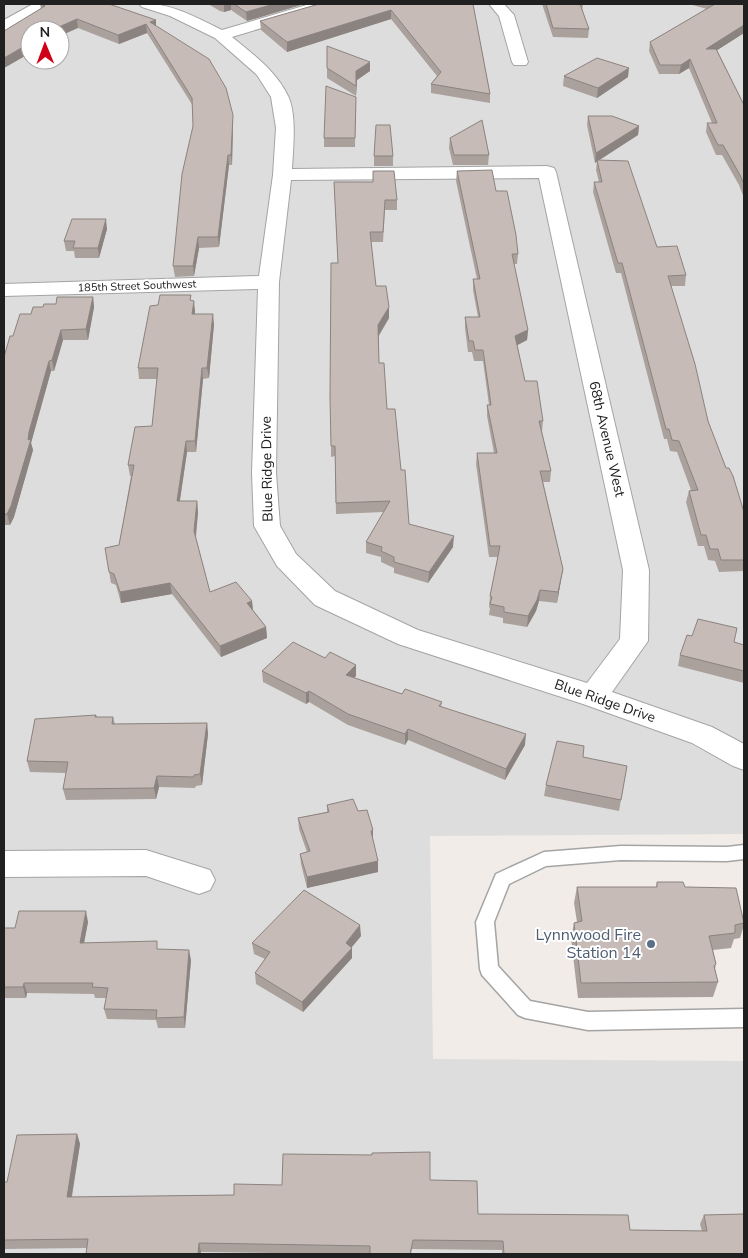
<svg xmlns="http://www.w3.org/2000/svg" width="748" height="1258" viewBox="0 0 748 1258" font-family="'Nunito Sans',sans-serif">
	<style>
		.residential { fill: #dedddd; fill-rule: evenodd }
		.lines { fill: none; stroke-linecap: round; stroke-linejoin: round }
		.lane-casing { stroke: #a4a4a4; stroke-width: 3 }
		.street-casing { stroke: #a4a4a4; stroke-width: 2 }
		.lane { fill: #fff; fill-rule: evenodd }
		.street { fill: #fff; fill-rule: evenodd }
		.wall { fill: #aaa19d }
		.shaded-wall { fill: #8b837f }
		.building { fill: #c6bbb6; stroke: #8b837f }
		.service-dot { fill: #5c6f8a; stroke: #fff; stroke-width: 2 }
		.labels { text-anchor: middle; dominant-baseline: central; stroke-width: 4; stroke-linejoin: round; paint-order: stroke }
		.far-street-label { font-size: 11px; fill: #202020; stroke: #fff }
		.street-label { font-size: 14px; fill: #202020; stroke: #fff }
		.near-service-label { font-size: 16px; fill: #4e5e75; stroke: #fff; text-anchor: end }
	</style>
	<rect width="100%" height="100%" fill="#f1ece7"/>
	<path class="residential" d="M4,4H744V834L430,836L433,1059L744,1061V1254H4ZM30,30H60V60H30Z"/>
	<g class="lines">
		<defs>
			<path id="lane" d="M744,845V859L727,861L621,860L546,866L509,884L494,922L498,966L530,1001L588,1012L744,1009V1027L588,1030L525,1018L518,1015L482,975L480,969L476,922L496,874L544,852L621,846L727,847Z"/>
			<path id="street" d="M33,4H52L49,7L4,31V20Z
				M139,4C170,2 195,17 222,30L310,4H333L331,7L232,37C253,54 276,71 288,96C297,114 293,149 292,169L547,166L554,168L556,172L649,570L648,641L612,692L712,727L744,744V770L733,766L692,743L583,704L398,644L315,605L277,566L254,526L252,473L258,289L4,296V284L259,276L273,175L276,128L271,97L257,75L215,38L170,16L142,7ZM539,178L623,570L620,639L587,683L418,630L335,591L296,554L280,526L276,473L279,282L291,180Z
				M489,4H504L514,15L528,62L526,65H514L512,62L499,16Z
				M146,850L210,870L215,880L210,890L199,894L146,876L4,877V851Z"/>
		</defs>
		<use href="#lane" class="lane-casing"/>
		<use href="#street" class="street-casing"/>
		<use href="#lane" class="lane"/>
		<use href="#street" class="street"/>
	</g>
	<path class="wall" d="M40,4L156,26L233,125L232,165H229L219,247L199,248L194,276L175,277L173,266L193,126V106L147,33L119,44L78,28L30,30V53L4,68L41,9Z
		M208,4H304L247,21L231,10L224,12L220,11Z
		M473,4L490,94V103L431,93V84L437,76L391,19L287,52L261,30L260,21Z
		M542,4H583L582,11L589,29L588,38L553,37Z
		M689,4H744V33L717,50L744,105V198L739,185L722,155H716L706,132L707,123H712L689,68L679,74H659L649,51L650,42L707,9Z
		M327,68L370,71L357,80L356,96L327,78Z
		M564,76L628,77L597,98L563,86Z
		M356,97L355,147H324V138Z
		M588,116L639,126L638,135L598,160L657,247L686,275L685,286H671L708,421L726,468L744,512V571L719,572L715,561L708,560L704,546H698L686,502L689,491L691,490L677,452L670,451L667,439H664L621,273H616L593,192L594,182H599L596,170L597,161L595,163L587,125Z
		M450,138L489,155L488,165H453L449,148Z
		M374,156H393V166H374Z
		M457,171L496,191L518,254L517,264H514L528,330L527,340L517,345L525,381L543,421L542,432L551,471L550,482H543L563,569L557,603L539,601L536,611L527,627L503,623V618L489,615L490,608L489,607L490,596L498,557H489L476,464L477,453H494L487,416V405H489L483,361H474L472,352H468L465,328V317H478L473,290V279H477L456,181Z
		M334,182L397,200V210H385L383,242H371L376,286L389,318L379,336V363L387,409L401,470L409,524L453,547L428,583L394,573V568L381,562V557L366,553V542L384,512L336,514L335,456L331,457V446L338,263Z
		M107,229L99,258H75L74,251H66L64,241Z
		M93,297L94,307L88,340H63L54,371H51L31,443L33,450L14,517L10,525H4V357L13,336L31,314L43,307L56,304Z
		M192,300L195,311V314L214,324L209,378L203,379L196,452H187L180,501H197L198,512L196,538L210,592L252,601L253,610L266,627L267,638L221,657L172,594L121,603L116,585L111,583L105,548L119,545L131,476H130L128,465L152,426L157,379H139L138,368Z
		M734,642L744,645V683L678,666L680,655Z
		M325,658L356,665V676L354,678L402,694L442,702L441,707L525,745L505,780L408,740L405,745L348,725L309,702L306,704L263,682L262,671Z
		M96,715L97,717H113L115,724L207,723L208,734L202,785L196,786L195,788L159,787L156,799L66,800L63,789L66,773L30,772L27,761Z
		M583,757L627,766L619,811L544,796L546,785Z
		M327,805L358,811L373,841L378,872L307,888L301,864L300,854L307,852L299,829L298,818L327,812Z
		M657,882L685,887L744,921V925L740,938L734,939L731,948L713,950L716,964L715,969L718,982L713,997L578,998L571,938L574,923L577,922L574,903L577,887H656Z
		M88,922L84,943L159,949L191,960L185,1028H158L156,1020L107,1019L104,1009L106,998H95L94,994L27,993L26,998H4V928H15Z
		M361,936L351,948L352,958L303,1012L256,984L255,973L265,959L254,954L252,943Z
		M77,1134L80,1144L72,1197L234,1195L282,1185L430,1180L478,1214L630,1230L702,1231L700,1224L704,1215L744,1254H502V1250L412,1249L411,1254H346L201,1252V1254H86V1248L4,1249V1182H7Z"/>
	<path class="shaded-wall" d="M224,4H231V10L224,12Z
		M274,4H304L247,21L246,12Z
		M391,10V19L287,52V42Z
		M77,19L78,28L60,36V30H52Z
		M156,20V29L150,22Z
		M146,24L147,33L119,44L118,35Z
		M744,25V33L705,58L706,49Z
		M30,43V53L4,68V58Z
		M690,59L689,68L679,74L681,65Z
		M370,62V71L357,80L356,96V71Z
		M629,68L628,77L597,98L598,88Z
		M233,115V125L232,165L231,155Z
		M639,126L638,135L595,163L596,153Z
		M228,155L229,165L219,247L218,237Z
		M106,219L107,229L99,258L98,248Z
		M198,237L199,248L194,276L193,266Z
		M93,297L94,307L88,340L86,329Z
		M194,301L195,311L193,325L192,314Z
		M389,307V318L378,336V325Z
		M213,314L214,324L209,378L207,368Z
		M61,330L63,340L54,371L52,360Z
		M528,330L527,340L514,347L515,336Z
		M49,361L51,371L31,443L33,450L14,517L10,525L7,514L28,440L29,432Z
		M202,368L203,379L196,452L195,441Z
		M186,441L187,452L178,512L177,501Z
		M197,501L198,512L195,542L194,531Z
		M454,536L453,547L428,583L429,572Z
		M563,569L561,580L557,603L558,592Z
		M170,583L172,594L121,603L120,592Z
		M540,590L539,601L536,611L527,627L528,616Z
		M252,601L253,612L247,603Z
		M266,627L267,638L221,657L220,646Z
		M356,665V676L346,686V675Z
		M309,691V702L306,704V693Z
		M207,723L208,734L202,785L200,774Z
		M408,729V740L405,745V734Z
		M526,734L525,745L505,780L506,769Z
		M157,776L159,787L156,799L154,788Z
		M373,830V841L371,831Z
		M378,861V872L307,888V877Z
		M86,911L88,922L82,953L80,943Z
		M360,925L361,936L346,954V943Z
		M352,948V958L303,1012L302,1002Z
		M189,950L191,960L185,1028L184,1017Z
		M24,983L27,993L26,998L23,987Z
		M77,1134L80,1144L70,1206L67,1197Z
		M199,1243L201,1252V1254H198Z"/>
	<path class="building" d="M40,4H109L156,20L150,22L209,59L226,88L233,115L231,155H228L218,237H198L193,266H173L182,174L193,126L192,98L146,24L118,35L77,19L52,30H30V43L4,58V31L45,6Z
		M234,4H274L246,12Z
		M319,4H473L490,94L431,84L441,72L391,10L287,42L260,21Z
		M546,4H580L589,29L553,28Z
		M715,4H744V25L706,49H716L744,105V184L740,175L723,145H718L707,123H717L690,59L681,65H660L650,42Z
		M327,46L370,62L356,71V86L327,68Z
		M597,58L629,68L598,88L564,76Z
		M326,86L356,97L355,138H324Z
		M588,116H612L639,126L596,153Z
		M482,120L489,155H454L450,138Z
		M376,125H390L393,156H374Z
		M597,160L628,161L657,247L677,246L686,275L668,276L695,364L708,421L726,468H729L733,476L744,512V560H721L718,549H710L706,535H701L689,491L698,490L679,441L672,440L669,429H666L622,263H618L594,182H602Z
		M492,170L496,191H507L516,235L518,254H512L528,330L515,336L525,381H537L543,421H539L551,471H540L563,569L558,592L540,590L537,600L528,616L504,612V607L490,604L492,597L490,596L500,546H490L477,453H497L487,405H491L483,350H475L473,341H469L465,317H480L473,279H480L457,171Z
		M373,171H394L397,200H385L383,232H370L376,286H386L389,307L378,325L379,363H384L387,409H395L401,470H405L409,524L454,536L429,572L394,562V557L381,551L382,547L366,542L390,501L336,503L335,446H331L330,397L331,263H338L334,182H373Z
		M72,219H106L98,248H73L75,241H64Z
		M160,295H191L190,300L194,301L192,314H213L207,368H202L195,441H186L177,501H197L194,531L210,592L236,582L252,601L247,603L266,627L220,646L170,583L120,592L114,574L109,572L105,548L119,545L134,465H128L135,427L152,426L158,368H138L150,306L158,305Z
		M57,297H93L86,329L61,330L52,360L49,361L29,432L28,440L31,439L11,506L7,514H4V357L10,336H13L20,314H31L33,307H43L44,304H56Z
		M698,619L737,628L734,642L744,645V671L680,655L687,635L692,636Z
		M293,642L325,658L330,652L356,665L346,675L402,694L405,689L442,702L439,706L526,734L506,769L408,729L405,734L348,714L309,691L306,693L262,671Z
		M96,715L95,717H113L112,724L207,723L200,774L194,775V777L157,776L154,788L63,789L68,762L27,761L35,719Z
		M557,741L584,746L583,757L627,766L621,800L546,785Z
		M353,799L358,811L367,810L373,830L371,831L378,861L307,877L300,854L310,851L298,818L329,812L327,805Z
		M657,882H683L685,887L736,888L744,923L735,925V933L709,936L716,964L714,966L718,982L581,983L574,923L582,921L577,887H657Z
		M304,890L360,925L346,943L352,948L302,1002L255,973L270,952L252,943Z
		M19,911H86L80,943L157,941V949L189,950L184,1017L156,1018L157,1010L104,1009L108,988L92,987L93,983H24L23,987H4V928H15Z
		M77,1134L67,1197L234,1195V1184L282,1185L283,1154L372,1155V1153L430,1152V1180L477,1181L478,1214L628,1215L630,1230L707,1231L704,1215L744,1214V1254H504L503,1241L413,1240L410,1254H370V1246L199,1243L198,1254H86L88,1239L4,1240V1182H7L17,1135Z"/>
	<circle class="service-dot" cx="651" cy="944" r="5"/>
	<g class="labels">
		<g class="far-street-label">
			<text transform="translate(137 286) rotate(-2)">185th Street Southwest</text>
		</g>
		<g class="street-label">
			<text transform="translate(607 439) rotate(77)">68th Avenue West</text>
			<text transform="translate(267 469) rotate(-91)">Blue Ridge Drive</text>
			<text transform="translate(605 701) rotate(19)">Blue Ridge Drive</text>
		</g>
		<g class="near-service-label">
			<text x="641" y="935">Lynnwood Fire<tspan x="641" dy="18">Station 14</tspan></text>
		</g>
	</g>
	<rect width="748" height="1258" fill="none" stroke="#202020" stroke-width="10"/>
	<g transform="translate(45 45) rotate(359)"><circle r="24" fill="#ffffff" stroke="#a6a6a6"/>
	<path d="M0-4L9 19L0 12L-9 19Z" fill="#d00017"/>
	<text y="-8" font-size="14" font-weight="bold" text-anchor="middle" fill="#202020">N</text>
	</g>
</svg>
